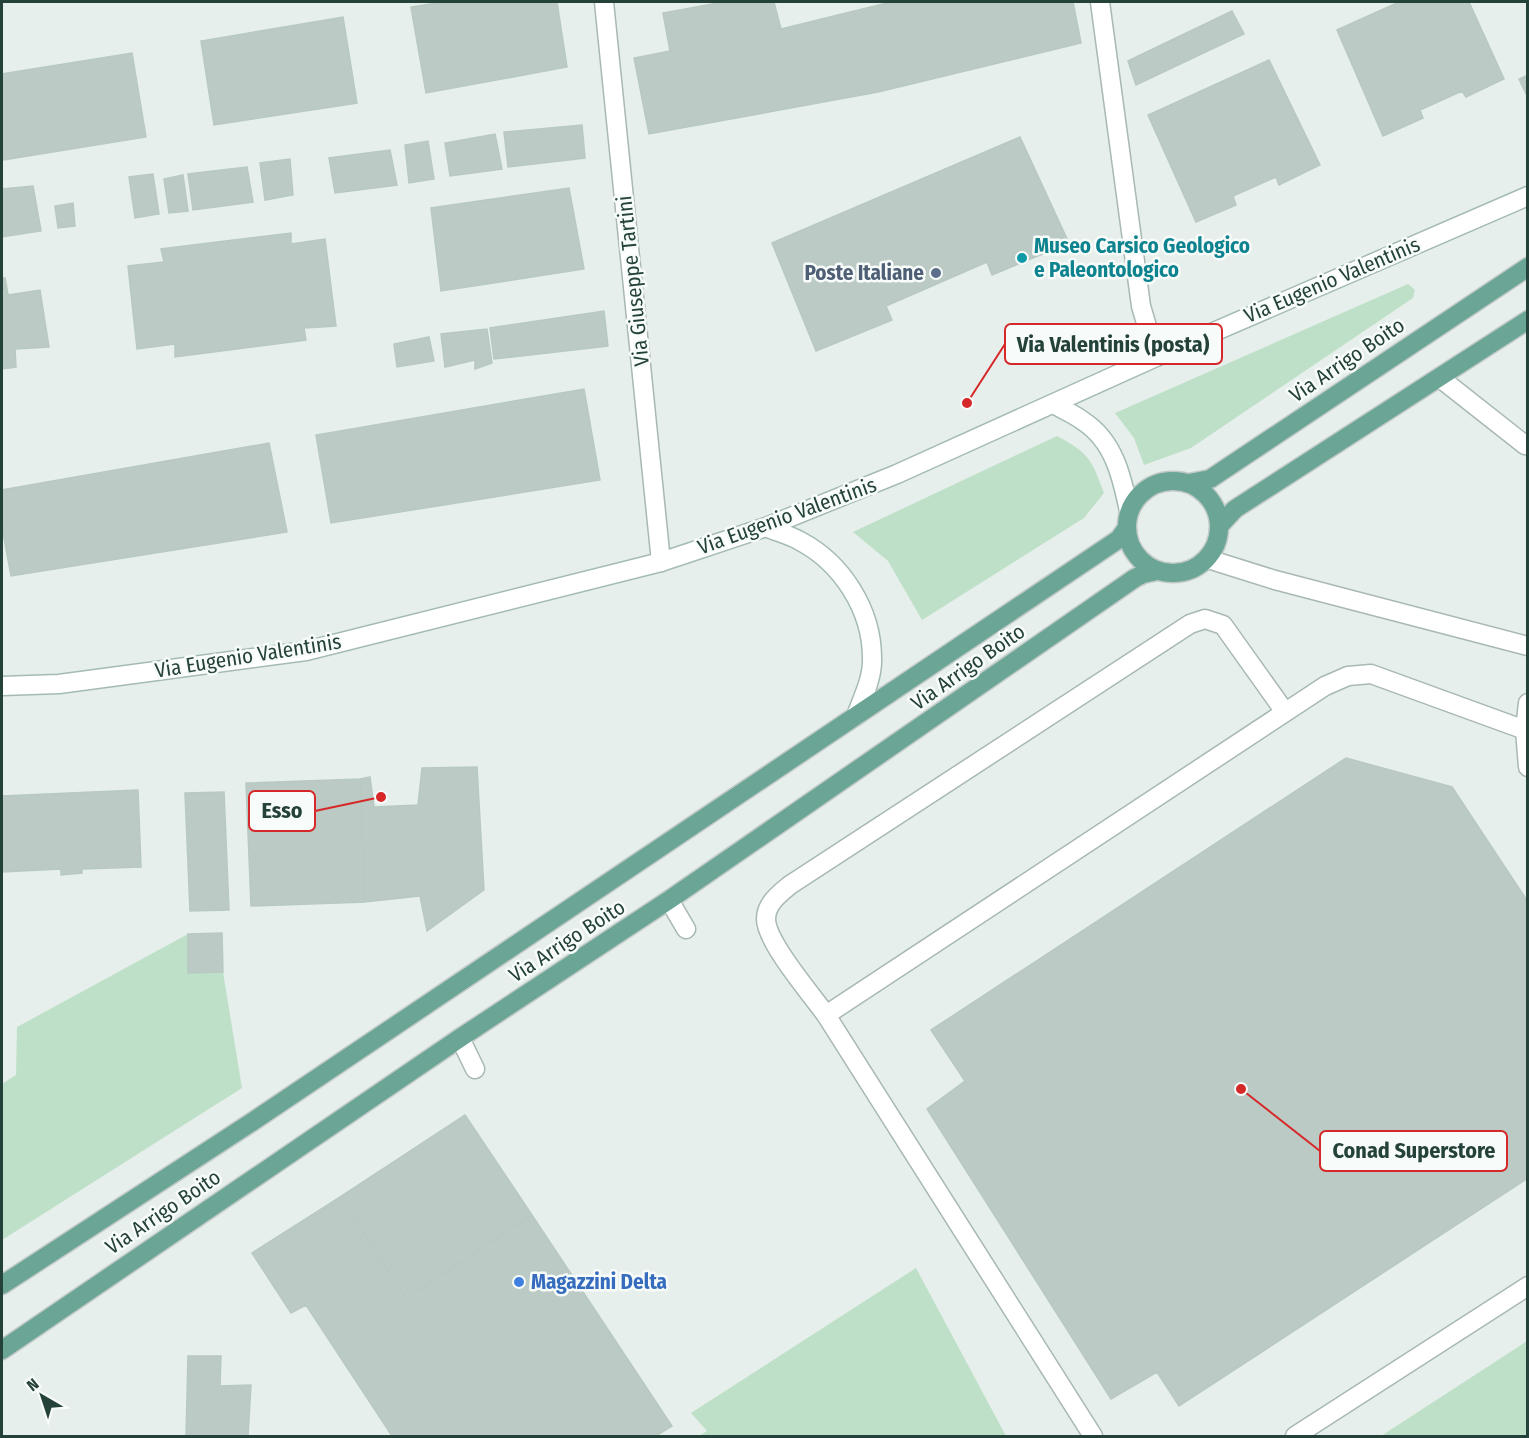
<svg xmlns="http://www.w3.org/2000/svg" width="1529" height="1438" viewBox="0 0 1529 1438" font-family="'Fira Sans Condensed',sans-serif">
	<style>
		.green { fill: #bfe0c8 }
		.building { fill: #bbcac4; stroke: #b8c9c2; stroke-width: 1.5 }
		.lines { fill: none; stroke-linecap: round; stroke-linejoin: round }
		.service-casing { stroke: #a8b8b2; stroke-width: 21 }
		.minor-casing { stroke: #a8b8b2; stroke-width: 21 }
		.secondary-casing { stroke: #a4bbb3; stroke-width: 21 }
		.primary-casing { stroke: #c2cac8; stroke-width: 21 }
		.service { stroke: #fff; stroke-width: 18 }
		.minor { stroke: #fff; stroke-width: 18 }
		.secondary { stroke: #fff; stroke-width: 18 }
		.primary { stroke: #6aa596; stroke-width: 18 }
		.culture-dot { fill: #0f9aa8; stroke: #f7fbf9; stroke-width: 2 }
		.service-dot { fill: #5c6f8a; stroke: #f7fbf9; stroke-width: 2 }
		.shop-dot { fill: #3f7fe0; stroke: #f7fbf9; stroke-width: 2 }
		.labels { text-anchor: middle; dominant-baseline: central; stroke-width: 5; stroke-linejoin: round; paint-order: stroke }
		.culture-label { font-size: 21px; font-weight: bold; fill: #0d838f; stroke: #f7fbf9; text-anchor: start }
		.service-label { font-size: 21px; font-weight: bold; fill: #4e5e75; stroke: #f7fbf9; text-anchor: end }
		.street-label { font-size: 21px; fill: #24423a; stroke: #f7fbf9 }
		.shop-label { font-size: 21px; font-weight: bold; fill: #366cbe; stroke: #f7fbf9; text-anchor: start }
		.leader { fill: none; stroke: #d62828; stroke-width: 2 }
		.callout-dot { fill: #d62828; stroke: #f7fbf9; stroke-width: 2 }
		.callout { fill: #f7fbf9; stroke: #d62828; stroke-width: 2 }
		.callout-label { font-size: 22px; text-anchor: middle; font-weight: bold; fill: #24423a }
	</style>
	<rect width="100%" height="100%" fill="#e6efeb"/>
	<path class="green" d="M1408,284L1415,290L1413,298L1191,448L1144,465L1134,438L1115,413Z
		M1057,436C1089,453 1092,460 1104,493L1084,518L922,620L888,561L853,532Z
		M188,934L189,972H223L242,1088L2,1240V1084L16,1075L17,1027Z
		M916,1268L1006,1436H699L707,1431L691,1413Z
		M1527,1341V1436H1381Z"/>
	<path class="building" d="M443,2H557L567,67L426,93L411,7Z
		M723,2H774L781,29L891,2H1073L1081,43L878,92L649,134L634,58L670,51L663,13Z
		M1399,2H1469L1504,79L1466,97L1462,91L1420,110L1423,118L1383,136L1337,30Z
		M1232,11L1244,34L1136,85L1128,61Z
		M343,17L357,103L214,125L201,41Z
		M132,53L146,137L4,160L2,144V74Z
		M1269,60L1320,165L1279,185L1276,177L1233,196L1236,205L1196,222L1148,115Z
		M1528,75V98L1519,79Z
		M582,125L585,158L508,167L504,132Z
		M495,134L502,169L450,176L445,143Z
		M1020,137L1069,243L992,275L987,262L886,306L892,320L816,351L772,243Z
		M428,141L434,179L409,183L405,145Z
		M390,150L397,185L335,193L329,158Z
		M290,159L293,195L265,200L260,163Z
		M247,167L253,202L193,210L188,174Z
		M153,174L159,214L135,218L129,177Z
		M183,175L188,211L169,213L164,179Z
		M33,186L41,231L2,237V189Z
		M569,188L584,269L441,291L431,208Z
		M73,203L75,226L58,228L55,206Z
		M291,233V244L325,239L336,326L304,328L306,340L175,357V344L137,349L128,266L164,262L161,249Z
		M2,278H5L8,295L40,290L49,347L15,349L16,367L2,369Z
		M604,311L608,346L494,359L490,328Z
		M487,329L492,363L475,369V360L445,367L441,334Z
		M429,337L434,361L397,367L394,344Z
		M584,389L600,480L331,523L316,435Z
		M269,443L287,532L11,576L2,527V490Z
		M1346,758L1452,787L1528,902V1178L1179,1406L1157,1372L1111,1399L927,1109L965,1081L931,1030Z
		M477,767L484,890L427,931L420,896L365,902L360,779L370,777L374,807L418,805L422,768Z
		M360,779L365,902L251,906L246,783Z
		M138,790L141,867L82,869V873L61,875V869L2,872V796Z
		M224,792L229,910L190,911L185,793Z
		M222,933L223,972L188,973V934Z
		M465,1115L532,1215L406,1298L340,1197Z
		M340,1197L406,1298L532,1215L672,1426L656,1436H392L306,1305L291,1313L252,1253Z
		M188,1356H221L220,1386L251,1385L248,1436H186Z"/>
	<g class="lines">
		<defs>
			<path id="service" d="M1100,2L1141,306L1156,357
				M1440,378L1525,445L1528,443
				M1208,559L1275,580L1528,646
				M1528,730H1525L1528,767
				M669,900L686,929
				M826,1015C812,995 766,942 766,919C766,904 779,894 790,885L1190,624L1205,619L1223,625L1285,712
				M460,1038L475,1069
				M1093,1436L826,1015L1325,686L1348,676L1371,674L1525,730L1528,703
				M1295,1436L1528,1286"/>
			<path id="minor" d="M604,2L661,562"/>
			<path id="secondary" d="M1054,404C1063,410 1074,414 1083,421C1114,441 1122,477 1129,511
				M766,527C777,532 790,535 800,541C842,563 872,610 872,658C873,678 862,699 856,716
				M2,686L59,684L306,651L661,562L766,527L897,474L1156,357L1528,196"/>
			<path id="primary" d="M1127 527a46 46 0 1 1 92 0a46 46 0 1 1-92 0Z
				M1189,483L1210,479L1528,267
				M1220,525L1235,509L1528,320
				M2,1285L255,1120L1119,539L1126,529
				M2,1350L460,1038L669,900L1135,578L1143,574L1157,571"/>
		</defs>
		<use href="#service" class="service-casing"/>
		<use href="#minor" class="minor-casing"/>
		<use href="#secondary" class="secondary-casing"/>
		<use href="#primary" class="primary-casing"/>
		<use href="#service" class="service"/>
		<use href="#minor" class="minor"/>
		<use href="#secondary" class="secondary"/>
		<use href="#primary" class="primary"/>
	</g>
	<circle class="culture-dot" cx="1022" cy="258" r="6"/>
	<circle class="service-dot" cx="936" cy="273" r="6"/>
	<circle class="shop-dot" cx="519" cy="1282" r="6"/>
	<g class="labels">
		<g class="culture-label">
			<text x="1034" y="246">Museo Carsico Geologico<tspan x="1034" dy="24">e Paleontologico</tspan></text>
		</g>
		<g class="service-label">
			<text x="924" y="273">Poste Italiane</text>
		</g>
		<g class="street-label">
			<text transform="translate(1332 280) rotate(-23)">Via Eugenio Valentinis</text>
			<text transform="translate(633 281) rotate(-96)">Via Giuseppe Tartini</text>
			<text transform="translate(1347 360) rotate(-34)">Via Arrigo Boito</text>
			<text transform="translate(787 516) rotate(-20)">Via Eugenio Valentinis</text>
			<text transform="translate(248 656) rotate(-9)">Via Eugenio Valentinis</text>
			<text transform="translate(968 667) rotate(-35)">Via Arrigo Boito</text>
			<text transform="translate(567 941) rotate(-33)">Via Arrigo Boito</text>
			<text transform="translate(163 1212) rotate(-34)">Via Arrigo Boito</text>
		</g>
		<g class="shop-label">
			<text x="531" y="1282">Magazzini Delta</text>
		</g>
	</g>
	<path class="leader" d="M967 403L1005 344M381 797L315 811M1241 1089L1320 1151"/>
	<g class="callout-dot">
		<circle cx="967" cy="403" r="6"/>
		<circle cx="381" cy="797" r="6"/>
		<circle cx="1241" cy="1089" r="6"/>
	</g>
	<g class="callout">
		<rect x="1005" y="324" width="217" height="40" rx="6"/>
		<rect x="249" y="791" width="66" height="40" rx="6"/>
		<rect x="1320" y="1131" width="187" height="40" rx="6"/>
	</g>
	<g class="callout-label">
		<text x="1113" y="352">Via Valentinis (posta)</text>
		<text x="282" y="818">Esso</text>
		<text x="1414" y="1158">Conad Superstore</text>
	</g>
	<rect width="1529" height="1438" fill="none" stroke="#24423a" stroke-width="6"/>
	<g transform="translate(42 1396) rotate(321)" stroke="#f7fbf9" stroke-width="4.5" paint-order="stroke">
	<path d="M0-4.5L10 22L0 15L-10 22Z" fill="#24423a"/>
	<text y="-9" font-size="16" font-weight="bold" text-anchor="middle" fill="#24423a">N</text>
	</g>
</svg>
